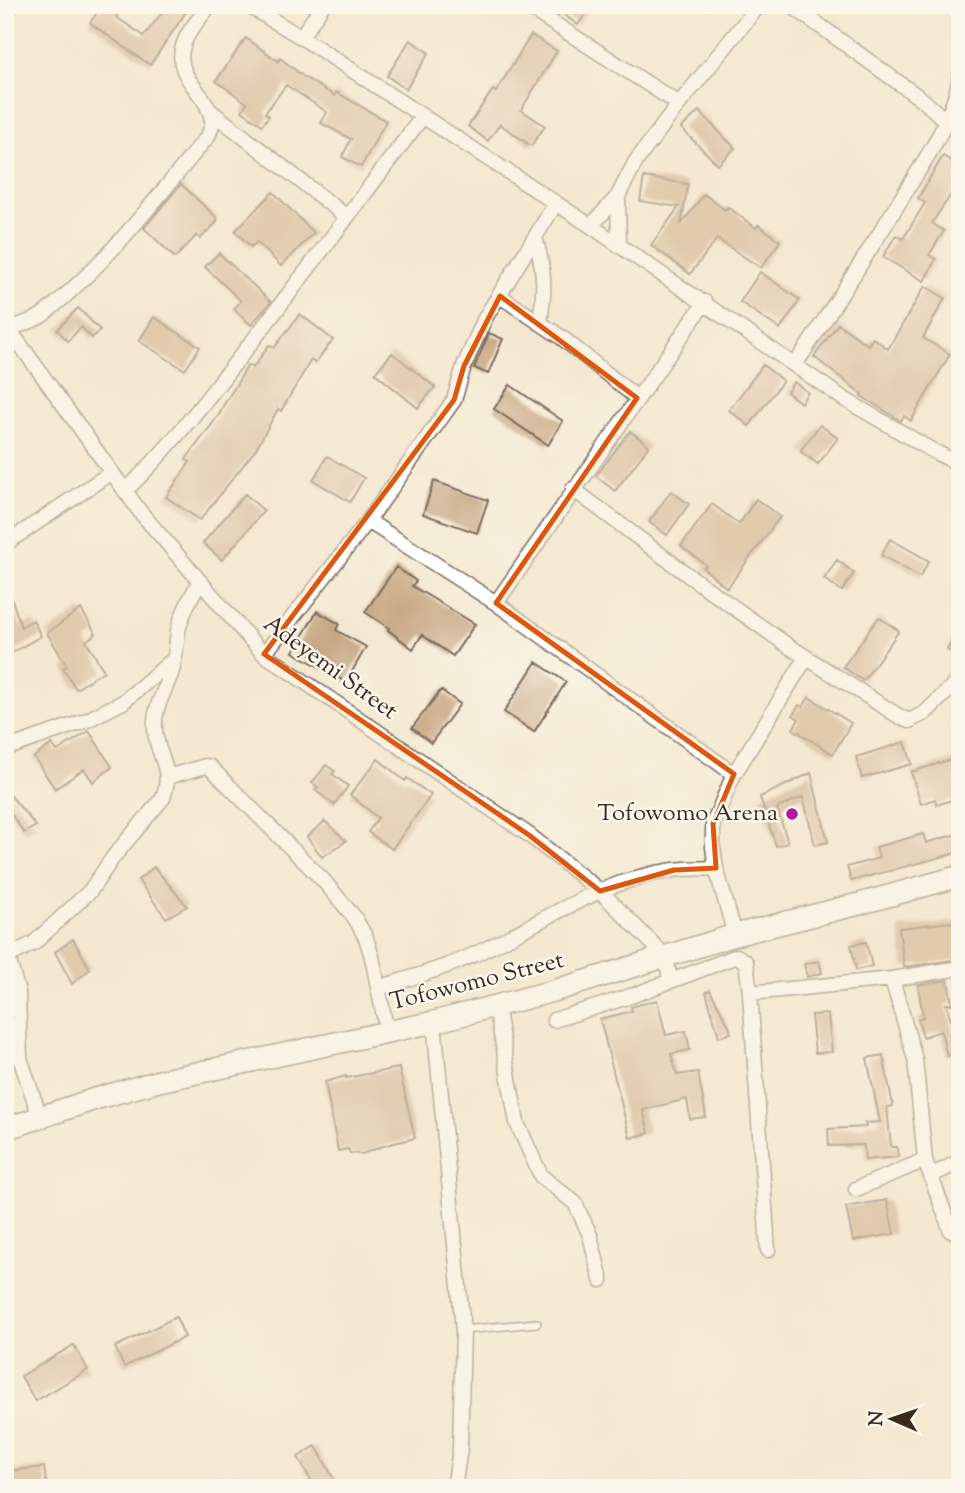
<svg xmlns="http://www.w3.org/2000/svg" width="965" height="1493" viewBox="0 0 965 1493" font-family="'Sorts Mill Goudy',serif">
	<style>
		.building { fill: #c8a884 }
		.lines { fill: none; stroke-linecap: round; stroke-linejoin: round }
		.lane-casing { stroke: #7c6c5c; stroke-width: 10 }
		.street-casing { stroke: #7c6c5c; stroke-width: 17 }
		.secondary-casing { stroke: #7c6c5c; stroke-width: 24 }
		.lane { stroke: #fff; stroke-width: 7 }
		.street { stroke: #fff; stroke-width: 14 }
		.secondary { stroke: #fff; stroke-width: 21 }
		.marked { fill: none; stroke: #df570d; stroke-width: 5; stroke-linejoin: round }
		.poi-dot { fill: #b5179e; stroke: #fbf7ec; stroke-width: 2.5 }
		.labels { text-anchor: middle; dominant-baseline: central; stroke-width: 5; stroke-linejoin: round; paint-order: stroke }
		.street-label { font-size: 24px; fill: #3b2a1e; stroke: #fbf7ec }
		.poi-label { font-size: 24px; fill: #3b2a1e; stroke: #fbf7ec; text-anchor: end }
	</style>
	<rect width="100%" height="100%" fill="#fbf7ec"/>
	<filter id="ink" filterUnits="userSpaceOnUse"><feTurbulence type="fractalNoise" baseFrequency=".0143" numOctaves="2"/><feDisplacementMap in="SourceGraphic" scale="14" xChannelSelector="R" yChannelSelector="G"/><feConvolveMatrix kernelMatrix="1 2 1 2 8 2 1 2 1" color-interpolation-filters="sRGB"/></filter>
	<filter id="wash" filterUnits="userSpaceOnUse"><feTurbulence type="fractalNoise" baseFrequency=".00686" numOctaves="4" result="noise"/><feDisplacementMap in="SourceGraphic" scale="28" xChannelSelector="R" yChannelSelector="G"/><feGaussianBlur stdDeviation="1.57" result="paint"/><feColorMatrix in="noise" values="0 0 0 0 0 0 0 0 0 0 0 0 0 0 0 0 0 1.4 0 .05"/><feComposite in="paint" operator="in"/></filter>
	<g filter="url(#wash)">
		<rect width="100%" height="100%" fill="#f4e8d0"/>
		<g id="blocks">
			<path class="building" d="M102,5H124L116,17L144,36L168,5H176L186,12L150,65L90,23Z
				M551,5H591L578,25Z
				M531,35L557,51L521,110L545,126L531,146L500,124L488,141L468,126L493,90L496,92Z
				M246,38L278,61L280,58L304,77L335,96L336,92L386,121L361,167L342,157L351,139L321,123L327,112L286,85L265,113L269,116L262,125L242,111L247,103L216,81Z
				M410,40L429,53L406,89L387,76Z
				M699,111L735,148L718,165L681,128Z
				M943,156L960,167V181L932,223L944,231L929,255L936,259L924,281L883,257L896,235L903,239L925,203L918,198Z
				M644,177L688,184L681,225L704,194L725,210L728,207L756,228L758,225L780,241L761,268L717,239L690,274L651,245L679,207L640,201Z
				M181,184L217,218V222L200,239L197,235L175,258L144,228Z
				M273,192L314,233L281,266L257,242L251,247L235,231Z
				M219,253L271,302L251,325L234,309L241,301L205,267Z
				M760,272L800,300L780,329L740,302Z
				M925,286L945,298L923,338L950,354L911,421L904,416L901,421L861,396L862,394L814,357L838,324L868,345L873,338L888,349Z
				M78,308L100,330L92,338L81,327L68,341L57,330Z
				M300,314L333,340L315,363L311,360L281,411L278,409L256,449L200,520L166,497L190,462L186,459L221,412L220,411L248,365L253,368L269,345L274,348Z
				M154,317L200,347L185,370L139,341Z
				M489,333L503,339L488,374L474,368Z
				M392,353L435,387L418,408L375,373Z
				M763,365L783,381L749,426L729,410Z
				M794,382L808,392L801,403L787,392Z
				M510,385L563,421L548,445L494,409Z
				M820,425L838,438L818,464L800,451Z
				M630,431L649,446L615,491L596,476Z
				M327,456L364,478L350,502L313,480Z
				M434,481L488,500L477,533L423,514Z
				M671,491L689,504L667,535L649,522Z
				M245,494L264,511L222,560L203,543Z
				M756,499L780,517L727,588L703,568L706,565L681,546L712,504L739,524Z
				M890,539L929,561L920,577L881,555Z
				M837,560L854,573L842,591L824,579Z
				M396,567L416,581L412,586L475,624L453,656L422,635L413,649L388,630L389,628L365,612Z
				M7,584L21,627L33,620L41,636L11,653L5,641V585Z
				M81,609L96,634L86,641L104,671L76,689L63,668L67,666L47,633Z
				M317,611L339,624L336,630L366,647L346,682L293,652Z
				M879,617L899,631L863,681L843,667Z
				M960,624V656L947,650Z
				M536,662L566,682L534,732L504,712Z
				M441,690L460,704L431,743L412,728Z
				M809,697L851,723L833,754L793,729L799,719L793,715L799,705L803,707Z
				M89,731L112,767L93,782L84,769L55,789L34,757L52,744L57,751Z
				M905,742L912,764L862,778L856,757Z
				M956,758L960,771V793L956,794L958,798L937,805L935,799L921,804L911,772Z
				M378,759L405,781L407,778L431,795L392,849L368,832L378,818L350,795Z
				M326,765L335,771L332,774L348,786L334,805L315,790L318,787L312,783Z
				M811,773L828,842L815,845L803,797L777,808L788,843L776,846L760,797Z
				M5,789L36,826L24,833L10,812L5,816Z
				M325,821L346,841L322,857L307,837Z
				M960,833V852L851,881L847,867L879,858L876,847L923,834L926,843Z
				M154,867L187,906L166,918L138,880Z
				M960,921V959L904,967L899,928Z
				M73,939L90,969L72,984L55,952Z
				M866,942L872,966L856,970L851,945Z
				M819,961L822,973L807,977L804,964Z
				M948,980L952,1004H946L956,1038H958L960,1053L947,1056L941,1031L923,1037L918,1019L923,1017L918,985Z
				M710,990L729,1026L731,1033L719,1037L706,992Z
				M657,1000L666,1035L686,1031L690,1050L671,1054L677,1075L698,1072L706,1117L690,1119L687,1099L643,1110L649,1133L630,1138L600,1019L632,1011L631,1007Z
				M828,1014L832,1052L815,1053L811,1015Z
				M883,1055L893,1106L887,1107L891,1147H897L898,1157L865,1160L864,1145L829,1146L828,1129L866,1127L865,1123L880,1122L867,1058Z
				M399,1068L415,1138L386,1145L362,1154L350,1153L348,1149L338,1151L325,1082L346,1076V1078Z
				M887,1200L894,1234L853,1241L846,1207Z
				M176,1317L185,1337L124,1367L115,1347Z
				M74,1345L88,1370L35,1401L21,1376Z
				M316,1446L335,1481L324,1488H315L298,1457Z
				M44,1467L47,1488H10L9,1471Z"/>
		</g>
	</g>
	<g filter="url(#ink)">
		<use href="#blocks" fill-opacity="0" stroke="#7c6c5c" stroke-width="2"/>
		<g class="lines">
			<defs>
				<path id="lane" d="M463,1330L537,1323"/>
				<path id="street" d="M247,5L301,37L591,226L844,399L935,452L960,464
					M525,5L679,104
					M791,5L924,101L946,121
					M301,37L323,5
					M208,109L347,217
					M618,196L619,245
					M591,226L618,196L636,161L679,104L759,5
					M535,238C545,270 545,289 540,322
					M500,296L561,337L637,398
					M5,319L9,329L141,513L249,638L264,654L529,835L600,891L666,957L670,980
					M5,332C16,324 31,324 44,314C107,263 157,198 208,136C210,131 213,125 212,120C208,92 173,78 183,46C187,31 201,17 210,5
					M795,365C832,309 868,253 903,196C926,158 954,119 960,75
					M573,489L688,575L790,647L900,717L909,721L925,713L960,679
					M125,491C166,452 201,406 236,362C300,281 361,198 423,116
					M368,521L496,603L734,774
					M5,544L112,472
					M496,603L705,302
					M264,654L368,521L454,400L464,366L485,318L556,203
					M5,749L85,721L123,702L174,659
					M167,777L206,766L210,767L323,880L355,918L366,938L372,957L387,1032
					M735,935L716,868L713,847V824L734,774L806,658
					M5,948L18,992L20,1058L40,1117
					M9,956L34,943L90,891L114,856L163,798C174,767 157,758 155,730C153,709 164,693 171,674C176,660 176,645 178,631C182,613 191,597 200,581
					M892,979L915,1059L925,1160L951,1231
					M378,988C407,979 436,971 464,959C534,929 597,880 674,870C688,868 703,869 716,868
					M750,993L892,979L960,968
					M496,1006L517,1123L541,1176L575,1203L590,1235L601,1280
					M554,1020L631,996L737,956L746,962L750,993L768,1250
					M434,1022L463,1330L460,1449L454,1488
					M931,1176L960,1161
					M856,1189L925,1160"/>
				<path id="secondary" d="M5,1129L95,1099L159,1081L434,1022L557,990L735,935L859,904L960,876"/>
			</defs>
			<use href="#lane" class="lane-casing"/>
			<use href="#street" class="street-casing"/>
			<use href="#secondary" class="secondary-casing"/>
			<use href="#lane" class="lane"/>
			<use href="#street" class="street"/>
			<use href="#secondary" class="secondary"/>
		</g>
	</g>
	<path d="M0 0H965V1493H0ZM500,296L637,398L496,603L734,774L713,824L716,868L674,870L600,891L529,835L264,654L454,400L464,366Z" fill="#f4e8d0" fill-opacity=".55" fill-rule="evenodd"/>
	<path class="marked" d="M500,296L637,398L496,603L734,774L713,824L716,868L674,870L600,891L529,835L264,654L454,400L464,366Z"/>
	<circle class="poi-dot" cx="792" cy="814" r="7"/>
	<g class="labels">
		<g class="street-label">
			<text transform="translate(330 668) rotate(36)">Adeyemi Street</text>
			<text transform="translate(477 982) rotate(-14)">Tofowomo Street</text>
		</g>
		<g class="poi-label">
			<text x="778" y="814">Tofowomo Arena</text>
		</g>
	</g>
	<rect width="965" height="1493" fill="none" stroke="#fbf7ec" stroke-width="28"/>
	<g transform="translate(892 1419) rotate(272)" stroke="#fbf7ec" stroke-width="5" paint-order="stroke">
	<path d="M0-5L12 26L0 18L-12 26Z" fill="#3b2a1e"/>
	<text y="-10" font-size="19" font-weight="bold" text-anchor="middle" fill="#3b2a1e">N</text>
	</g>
</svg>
